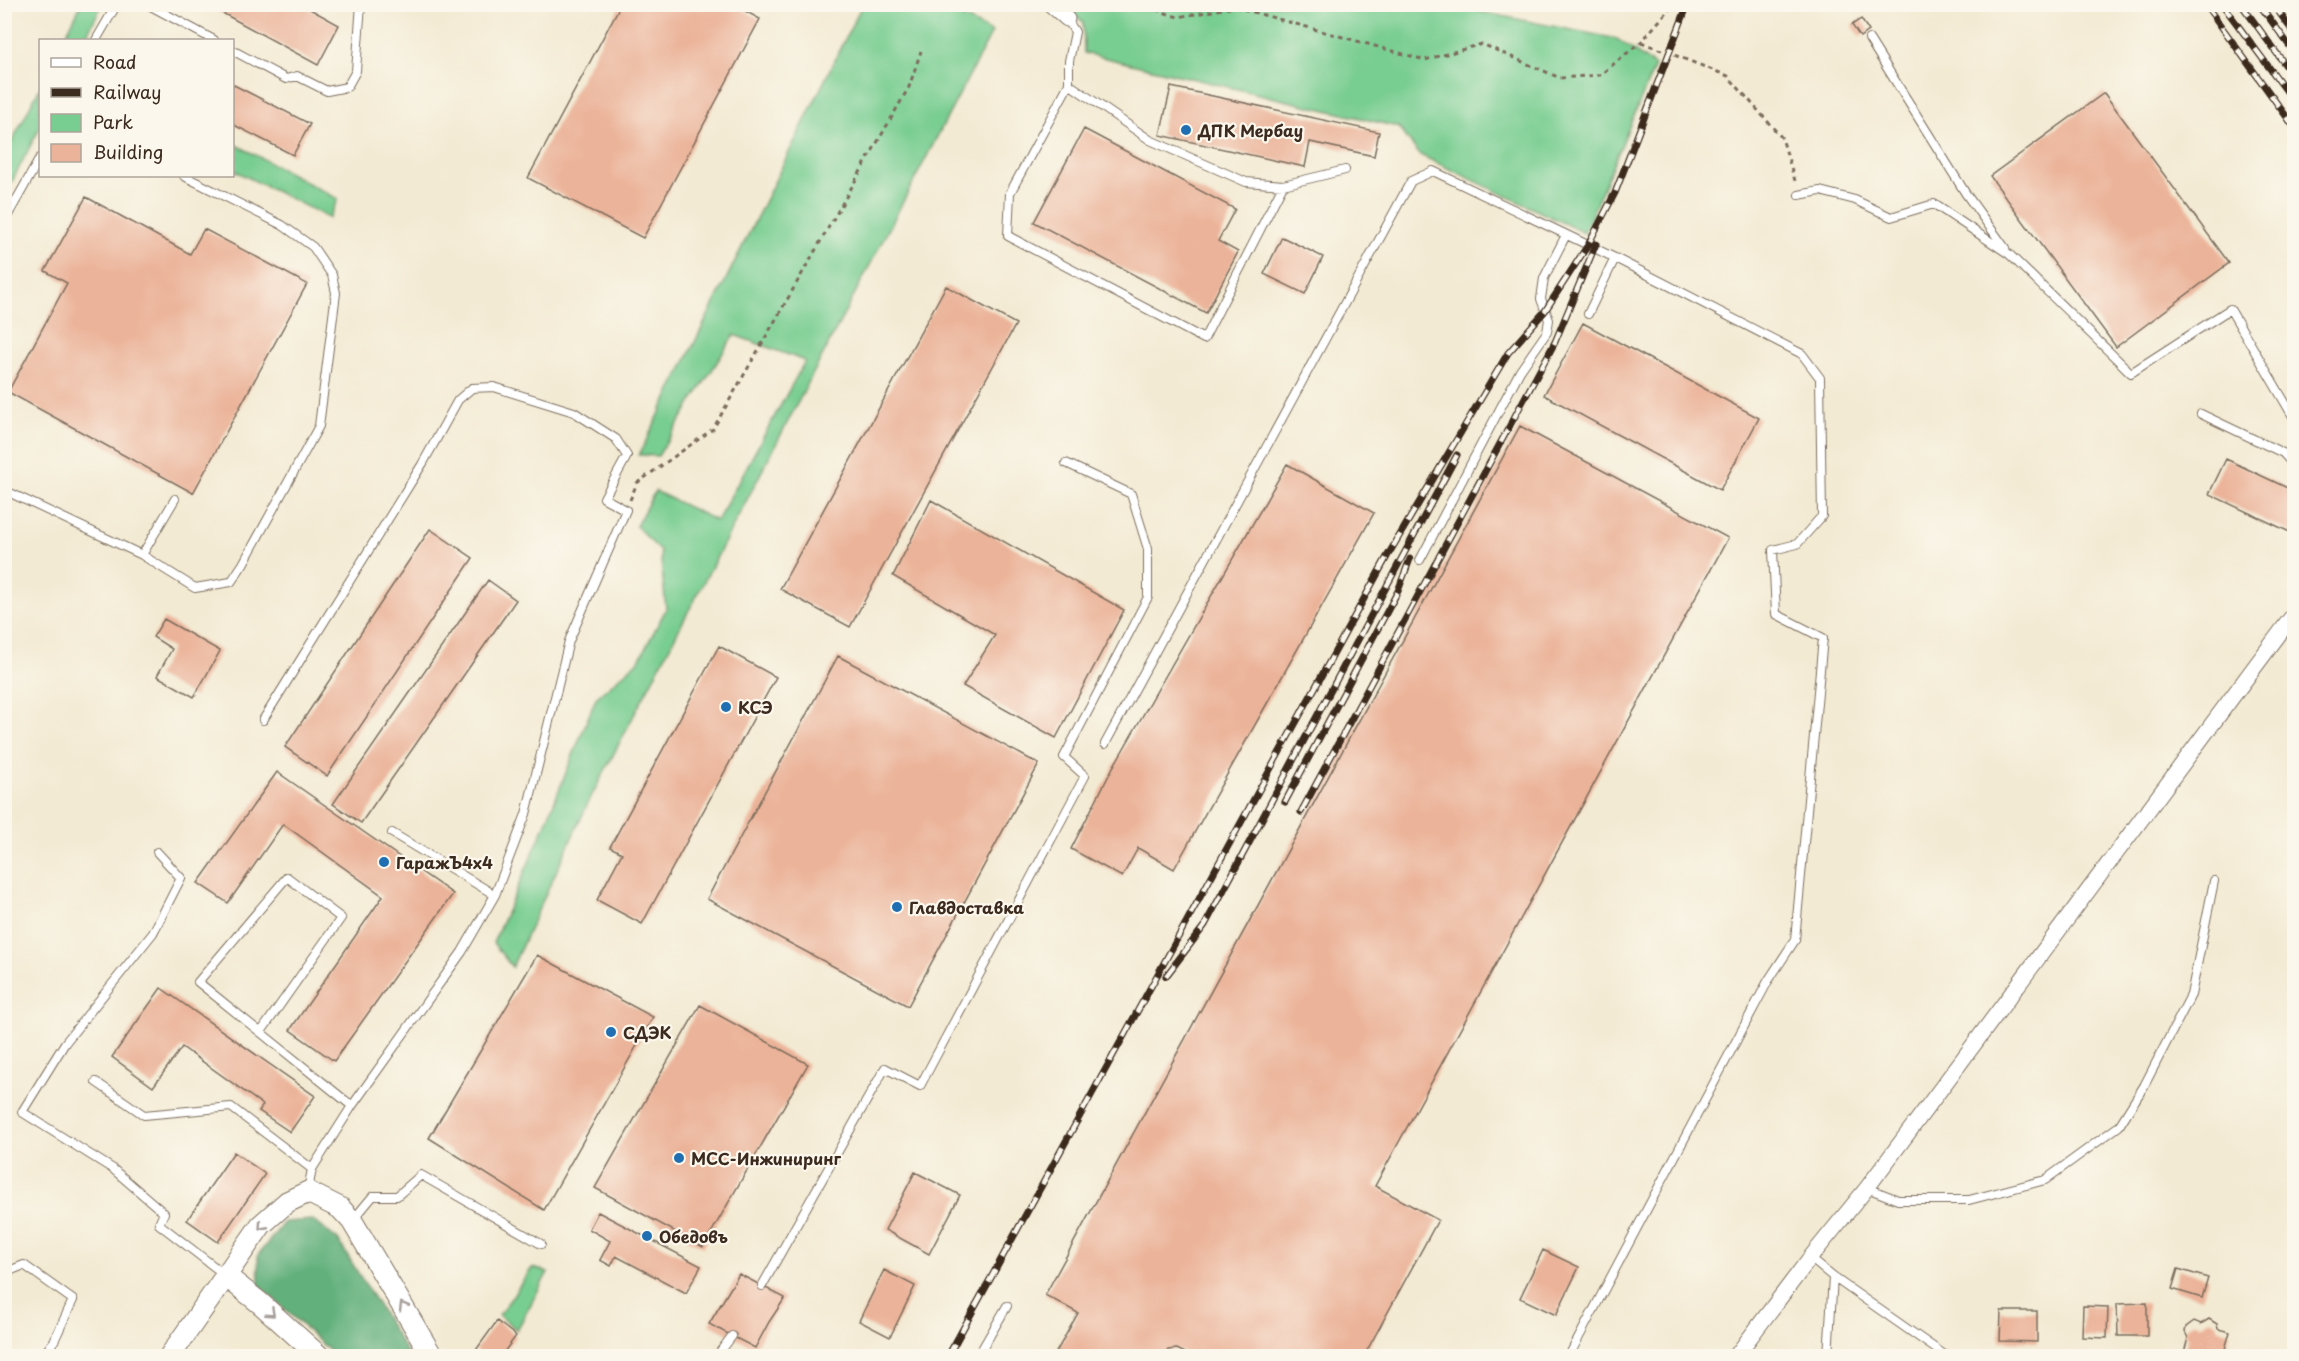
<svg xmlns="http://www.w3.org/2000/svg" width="2299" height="1361" viewBox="0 0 2299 1361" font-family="'Playpen Sans',sans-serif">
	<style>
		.green { fill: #78cd91; stroke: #5a7c58; stroke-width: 1.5 }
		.forest { fill: #62b07b; stroke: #4e6d4c; stroke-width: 1.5 }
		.building { fill: #ebb399 }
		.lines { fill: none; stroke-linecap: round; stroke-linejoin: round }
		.lane-casing { stroke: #7b6d5d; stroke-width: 10 }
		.street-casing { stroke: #7b6d5d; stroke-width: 17 }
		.secondary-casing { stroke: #7b6d5d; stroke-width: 23 }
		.path { stroke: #7b6d5d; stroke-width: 3; stroke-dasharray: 4.5 4.5; stroke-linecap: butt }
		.lane { stroke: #fff; stroke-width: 8 }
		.street { stroke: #fff; stroke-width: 15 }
		.secondary { stroke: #fff; stroke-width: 21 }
		.rail-casing { stroke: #3b2a1e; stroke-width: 7 }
		.rail { stroke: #fbf7ec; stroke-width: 4.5; stroke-dasharray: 14; stroke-linecap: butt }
		.oneway { stroke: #a79f9a }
		.poi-dot { fill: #1f6fb2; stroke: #fbf7ec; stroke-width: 2 }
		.labels { text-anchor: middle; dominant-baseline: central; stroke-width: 4.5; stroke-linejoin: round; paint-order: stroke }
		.poi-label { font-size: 16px; font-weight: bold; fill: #3b2a1e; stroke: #fbf7ec; text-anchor: start }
	</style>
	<rect width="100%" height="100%" fill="#fbf7ec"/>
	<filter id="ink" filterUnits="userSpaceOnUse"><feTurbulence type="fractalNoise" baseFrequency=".0167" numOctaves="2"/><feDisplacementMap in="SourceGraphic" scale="12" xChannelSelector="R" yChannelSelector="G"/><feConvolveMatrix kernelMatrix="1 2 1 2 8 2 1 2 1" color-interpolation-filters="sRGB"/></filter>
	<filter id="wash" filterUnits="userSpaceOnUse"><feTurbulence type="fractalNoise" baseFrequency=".008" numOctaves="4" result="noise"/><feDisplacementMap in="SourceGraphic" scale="24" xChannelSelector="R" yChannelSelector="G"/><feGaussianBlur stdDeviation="1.35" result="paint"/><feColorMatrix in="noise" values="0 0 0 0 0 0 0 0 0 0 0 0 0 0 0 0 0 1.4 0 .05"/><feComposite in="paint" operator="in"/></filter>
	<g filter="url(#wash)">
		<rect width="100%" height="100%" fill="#f3ead3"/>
		<path class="green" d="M81,5H102L84,40H63Z
			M862,5H939L992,32L589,801L512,967L493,943L543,830L596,698L639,660L666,609L660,551L636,526L655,491L717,521L805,361L734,335L658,456L639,455Z
			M1064,5H1447L1617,39L1655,66L1584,233L1420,155L1398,127L1084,53L1083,22Z
			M40,87V127L5,195V155Z
			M233,143L338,199L329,218L233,170Z
			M532,1268L548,1272L517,1330L499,1315Z"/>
		<path class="forest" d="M313,1220L338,1240L409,1356H335L259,1285L258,1255L284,1222Z"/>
		<g id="blocks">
			<path class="building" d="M206,4H301L339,25L318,65Z
				M621,4H732L760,19L643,238L528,178Z
				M1861,19L1869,31L1860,37L1852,25Z
				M232,84L310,124L293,155L232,124Z
				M1171,87L1379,132L1374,156L1310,142L1305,167L1160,135Z
				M2104,93L2229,263L2116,347L1990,176Z
				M1084,129L1235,209L1218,241L1238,252L1206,313L1034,222Z
				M86,197L190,254L204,229L307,284L193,493L8,392L67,283L45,271Z
				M1282,237L1323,257L1305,294L1264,274Z
				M946,286L1016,324L850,627L780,589Z
				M1583,323L1759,418L1720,490L1544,395Z
				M1520,426L1728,538L1375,1186L1438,1220L1364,1356H1191L1177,1349L1168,1350L1164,1356H1054L1078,1313L1045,1295Z
				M2226,459L2294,491V534L2209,494Z
				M1287,464L1374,513L1174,869L1138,848L1122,877L1071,849L1112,769Z
				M931,500L1124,610L1056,738L963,686L995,635L893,576Z
				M430,529L473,558L327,776L285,747Z
				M488,580L516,600L361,823L333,804Z
				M164,619L220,651L194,697L157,676L172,649L153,637Z
				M719,646L776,677L642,924L597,900L622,853L610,847Z
				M838,656L1039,764L908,1006L707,899Z
				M277,772L453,894L334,1061L290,1030L383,896L283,824L228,903L198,883Z
				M537,955L653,1017L544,1210L429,1138Z
				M161,988L315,1096L290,1132L259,1111L263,1105L182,1047L153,1087L112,1057Z
				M700,1005L808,1064L703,1247L595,1188Z
				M234,1152L265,1174L218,1242L187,1220Z
				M915,1172L960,1195L929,1254L885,1230Z
				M598,1212L701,1266L686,1293L616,1256L611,1266L600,1260L610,1241L589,1229Z
				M1543,1250L1579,1267L1556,1315L1520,1298Z
				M2178,1269L2208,1278L2202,1298L2172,1289Z
				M884,1270L915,1286L890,1337L859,1321Z
				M739,1274L785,1298L769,1322L755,1348L709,1324Z
				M2147,1303V1336H2118L2117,1304Z
				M2083,1306L2108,1307L2107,1338L2082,1337Z
				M2001,1311H2037V1342L2000,1341Z
				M2209,1319L2217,1324L2218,1329L2230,1332L2223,1356H2183L2188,1338L2185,1332L2186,1327L2194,1321L2201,1324Z
				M497,1321L516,1336L501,1356H485L476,1350Z"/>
		</g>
	</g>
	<g filter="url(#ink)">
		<use href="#blocks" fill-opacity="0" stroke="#7b6d5d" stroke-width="1.5"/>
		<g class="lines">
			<defs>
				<path id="lane" d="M147,4L214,40
					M1067,19L1075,32L1069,61V84L1150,140L1246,182L1283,185L1345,170
					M1869,39L1966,194L2005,248
					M96,40L117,4
					M232,50L286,79L297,76L327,91L347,87L356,71L361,4
					M1069,84L1010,193L1008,236L1204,339L1283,185
					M1799,195L1820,191L1855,200L1891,217L1934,204L2009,254L2131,373L2230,309L2294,418
					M4,222L40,158
					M1588,314L1615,258
					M2201,414L2283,453L2294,465
					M4,490L142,555L195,588L231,582L243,564L319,426L336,293L332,275L313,247L282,225L184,176
					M142,555L175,499
					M1420,560L1520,371L1547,332L1549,320L1541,299L1544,278L1566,235
					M263,720L423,463L458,400L472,388L494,387L574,412L616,439L627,456L604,498L626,510L569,641L526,814L495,895L462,952L352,1106L312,1169L308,1190
					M1105,744L1411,181L1433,171L1615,258L1802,354L1820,378L1822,516L1797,544L1773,550L1776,614L1823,638L1795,940L1768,981L1569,1356
					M392,833L495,895
					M157,852L181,878L153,933L65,1043L22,1112L113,1169L164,1213L159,1224L225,1275
					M261,1032L341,918L287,877L198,982L352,1106
					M96,1082L144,1115L231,1107L312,1169
					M1867,1188L1898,1200H1969L2045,1180L2119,1126L2144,1086L2191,995L2214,881
					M353,1220L373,1196H397L421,1175L541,1244
					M1810,1258L1833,1277L1828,1356
					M4,1273L24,1265L73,1300L54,1341L43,1356
					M1833,1277L1946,1356
					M762,1286L885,1068L920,1086L1085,776L1064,757L1148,597V549L1131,494L1066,463
					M717,1356L732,1336
					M978,1356L1007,1306"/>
				<path id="street" d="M1050,4L1067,19
					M1736,1356L1810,1258L1867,1188L2294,614"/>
				<path id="secondary" d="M226,1276L260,1303L319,1356
					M170,1356L261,1225L287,1202L308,1192L340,1208L352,1221L432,1356"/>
			</defs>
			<use href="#lane" class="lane-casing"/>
			<use href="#street" class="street-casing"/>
			<use href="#secondary" class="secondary-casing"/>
			<path class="path" d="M1139,4L1178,17L1235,7L1425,60L1482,44L1560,78L1600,75L1641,42L1674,4
				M1081,10L1091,4
				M1641,42L1728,76L1782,138L1796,184
				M630,500L637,483L713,429L909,87L921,51"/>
			<use href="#lane" class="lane"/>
			<use href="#street" class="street"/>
			<use href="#secondary" class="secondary"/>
			<defs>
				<path id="rail" d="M2205,4L2294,127
					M2222,4L2294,101
					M2241,4L2294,77
					M2259,4L2294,52
					M2273,4L2294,33
					M2293,4L2294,6
					M1285,802L1398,591L1410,559
					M1301,812L1555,342L1596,244
					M1166,976L1205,925L1457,455
					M948,1356L1388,555L1508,353L1545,311L1588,245L1615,193L1688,4"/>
			</defs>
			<use href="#rail" class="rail-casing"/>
			<use href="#rail" class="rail"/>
		</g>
		<defs><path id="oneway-chevron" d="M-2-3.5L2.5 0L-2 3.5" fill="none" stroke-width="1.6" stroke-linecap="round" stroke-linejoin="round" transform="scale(1.5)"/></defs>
		<g class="oneway">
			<use href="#oneway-chevron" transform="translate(262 1226) rotate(132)"/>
			<use href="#oneway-chevron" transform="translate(403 1306) rotate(-121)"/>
			<use href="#oneway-chevron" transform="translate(271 1313) rotate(43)"/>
		</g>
	</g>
	<g class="poi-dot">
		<circle cx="1186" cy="130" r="6"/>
		<circle cx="726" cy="707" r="6"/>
		<circle cx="384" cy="862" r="6"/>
		<circle cx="897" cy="907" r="6"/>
		<circle cx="611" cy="1032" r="6"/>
		<circle cx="679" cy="1158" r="6"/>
		<circle cx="647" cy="1236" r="6"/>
	</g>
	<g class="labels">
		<g class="poi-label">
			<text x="1198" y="130">ДПК Мербау</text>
			<text x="738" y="707">КСЭ</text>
			<text x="396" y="862">ГаражЪ4х4</text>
			<text x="909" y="907">Главдоставка</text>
			<text x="623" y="1032">СДЭК</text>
			<text x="691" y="1158">МСС-Инжиниринг</text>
			<text x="659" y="1236">Обедовъ</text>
		</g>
	</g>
	<rect width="2299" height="1361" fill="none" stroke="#fbf7ec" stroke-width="24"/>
	<rect x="39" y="39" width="195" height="138" fill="#fbf7ec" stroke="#aea59a" stroke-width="1.5"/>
	<rect x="51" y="58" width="30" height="9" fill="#ffffff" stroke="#aea59a" stroke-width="1.5"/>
	<text x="93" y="69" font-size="18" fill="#3b2a1e">Road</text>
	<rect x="51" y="88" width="30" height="9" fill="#3b2a1e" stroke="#aea59a" stroke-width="1.5"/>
	<text x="93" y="99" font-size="18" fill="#3b2a1e">Railway</text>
	<rect x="51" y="114" width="30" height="18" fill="#78cd91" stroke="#aea59a" stroke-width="1.5"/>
	<text x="93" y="129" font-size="18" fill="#3b2a1e">Park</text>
	<rect x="51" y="144" width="30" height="18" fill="#ebb399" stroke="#aea59a" stroke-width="1.5"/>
	<text x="93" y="159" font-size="18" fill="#3b2a1e">Building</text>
</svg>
